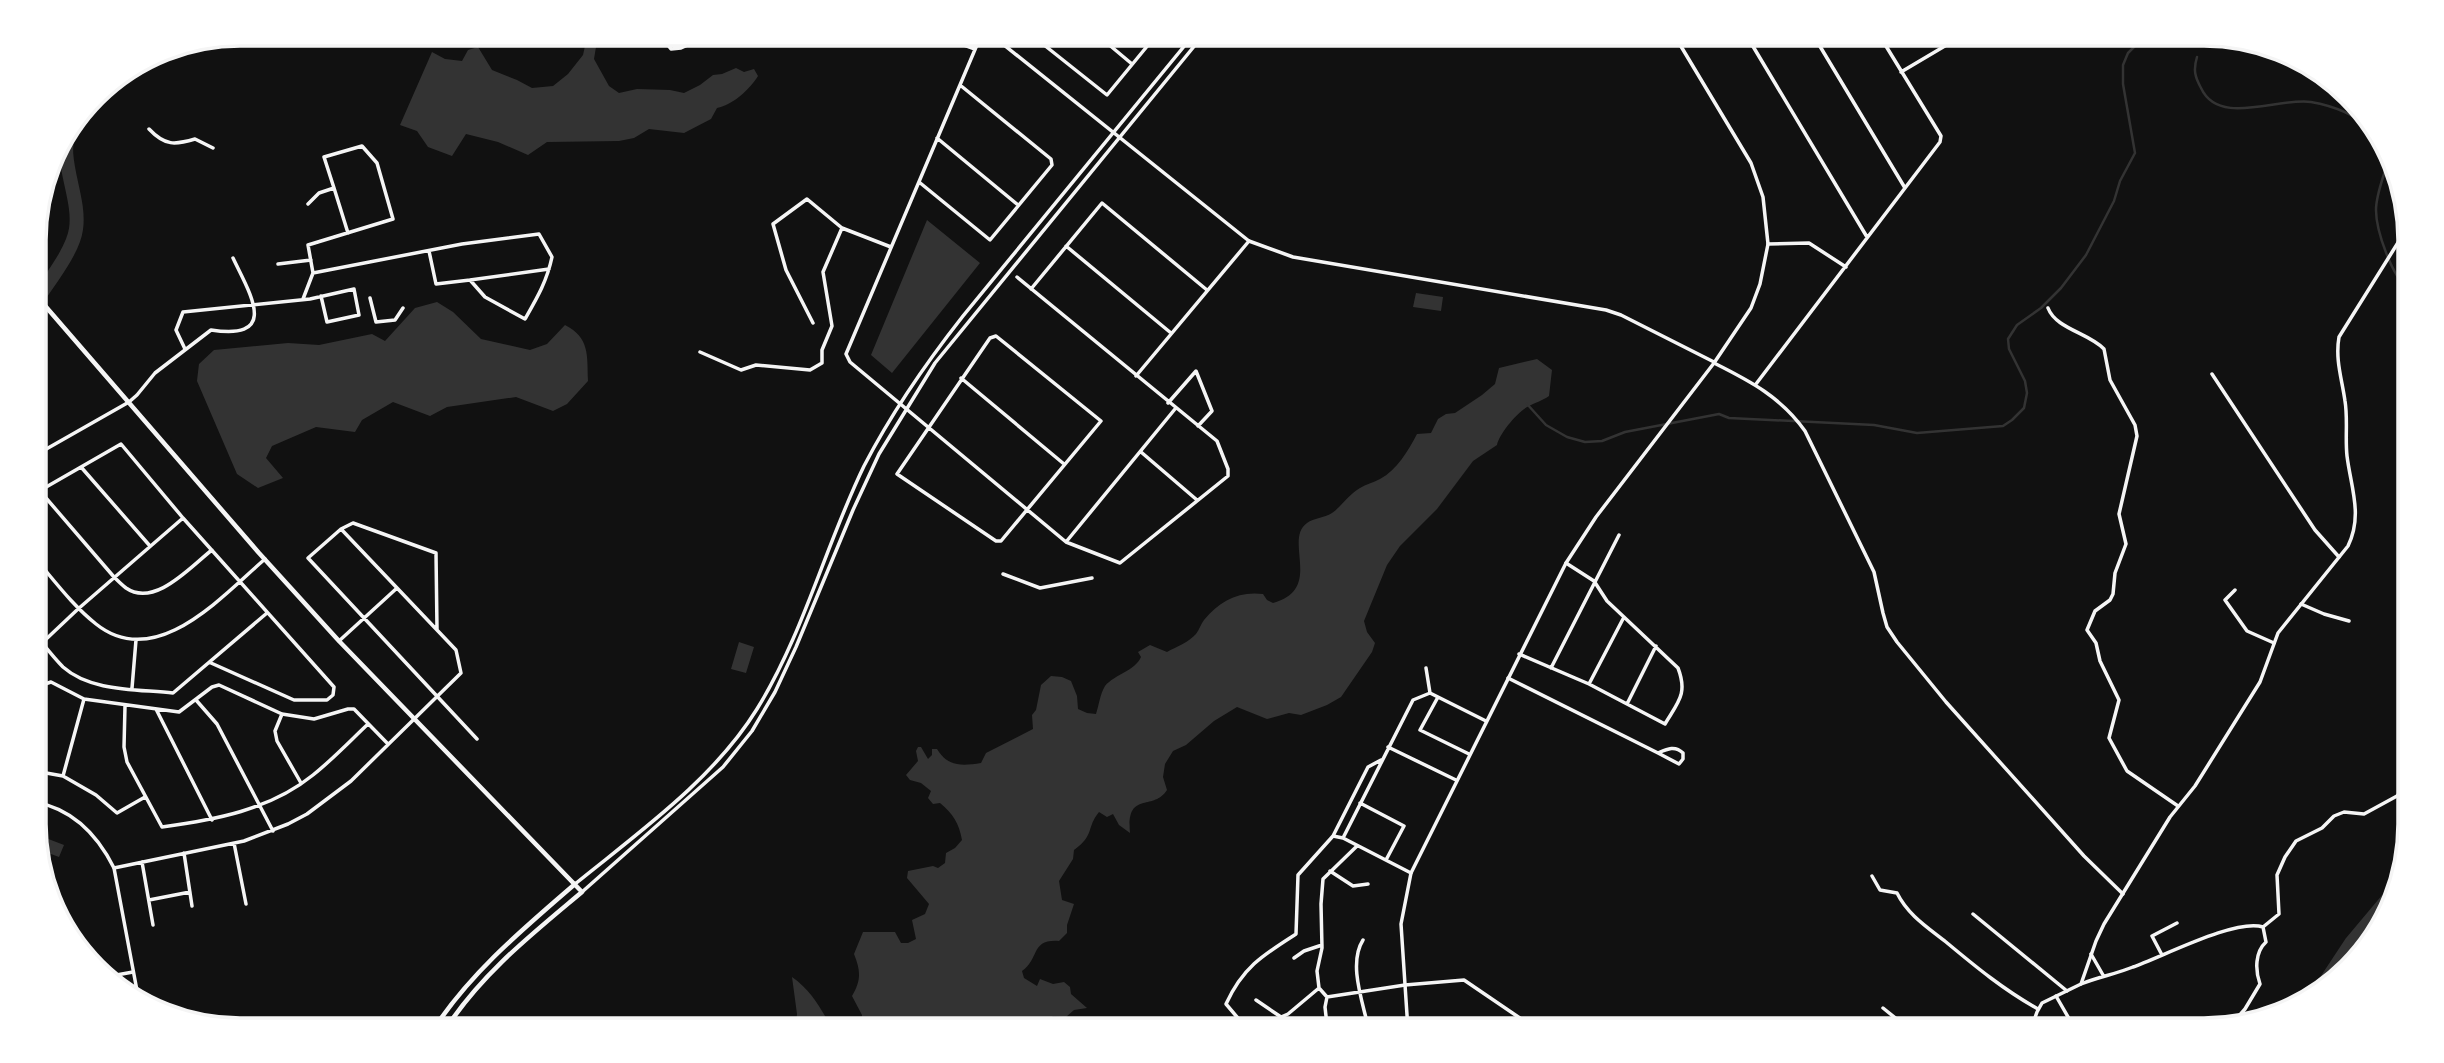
<svg xmlns="http://www.w3.org/2000/svg" width="2444" height="1063" viewBox="0 0 2444 1063" font-family="'Titillium Web',sans-serif">
	<style>
		.water { fill: #333 }
		.lines { fill: none; stroke-linecap: round; stroke-linejoin: round }
		.stream { stroke: #333; stroke-width: 2.5 }
		.river { stroke: #333; stroke-width: 14 }
		.minor { stroke: #f5f5f5; stroke-width: 3.5 }
		.tertiary { stroke: #f5f5f5; stroke-width: 3.5 }
		.secondary { stroke: #f5f5f5; stroke-width: 4.5 }
		.rim { fill: none; stroke: #f5f5f5; stroke-width: 3.5 }
	</style>
	<rect width="100%" height="100%" fill="#111"/>
	<path class="water" d="M587,37L597,41L594,59L609,86L619,93L637,89L670,90L684,93L700,85L713,75L722,74L736,68L744,72L754,69L758,76C750,89 733,105 717,108L711,119L684,133L649,129L634,138L619,141L547,142L528,155L498,142L466,134L452,156L428,147L417,131L400,125L432,52L445,59L462,61L468,50L478,47L492,70L517,80L532,88L553,86L568,74L583,55Z
		M927,220L980,263L892,373L871,355Z
		M1416,293L1443,297L1441,311L1413,307Z
		M437,302L453,312L481,339L530,350L547,344L565,325C590,338 587,355 588,381L567,404L553,411L516,397L447,407L430,416L393,402L362,420L355,432L316,427L272,446L266,458L283,478L258,488L237,474L197,381L199,364L214,350L288,343L319,345L372,334L385,341L415,308Z
		M1537,359L1552,370L1549,396C1542,401 1536,402 1529,406C1518,411 1499,434 1497,445L1473,461L1437,509L1400,546L1387,565L1364,621L1367,632L1375,643L1372,652L1341,697L1327,705L1301,715L1289,713L1267,719L1237,707L1214,721L1186,745L1173,751L1165,764L1163,777L1167,790C1153,812 1126,790 1130,833L1119,825L1113,814L1107,817L1099,812C1086,828 1095,835 1074,850L1073,859L1059,881L1062,900L1074,904L1067,925V933L1059,941C1030,939 1040,959 1022,971L1024,978L1037,986L1040,979L1053,984L1064,982L1070,987L1071,994L1087,1008L1074,1010L1066,1017L1053,1016L1033,1030H861L862,1015L852,996C861,981 861,971 854,954L863,932H895L901,943H908L916,939L912,920L925,914L929,904L907,878L908,871L933,866L938,868L945,863L946,853L955,848L962,840C959,823 953,814 940,803L933,804L928,798L931,791L921,783L910,780L906,775L918,761L916,751L918,747H921L928,759L932,755V749H937C948,767 962,766 981,763L986,753L1033,729L1032,715L1036,710L1041,685L1051,676L1062,677L1071,681L1077,696L1078,709L1087,713L1096,714C1099,705 1100,694 1105,686C1115,674 1135,671 1141,657L1138,652L1150,645L1167,652C1176,647 1189,642 1196,634C1199,630 1201,624 1204,620C1220,601 1238,591 1263,594L1267,600L1273,603C1324,589 1283,540 1307,523C1314,518 1324,518 1332,513C1342,506 1349,494 1360,488C1366,484 1373,483 1380,479C1397,470 1408,451 1417,434L1431,433L1438,419L1446,414L1455,413L1482,395L1495,384L1499,368Z
		M739,642L754,647L746,673L731,669Z
		M38,835L64,845L59,857L35,848Z
		M792,977C812,991 821,1009 833,1030H795L797,1014Z"/>
	<g class="lines">
		<path class="stream" d="M2197,57C2193,70 2195,77 2201,88C2219,127 2278,97 2311,102C2335,106 2357,116 2375,131
			M2388,161C2384,176 2376,194 2376,210C2376,230 2392,278 2409,289
			M1527,404L1546,425L1567,437L1585,442L1602,441L1625,432L1719,414L1729,418L1874,425L1917,433L2003,426L2012,420L2024,408L2027,393L2025,381L2009,349L2008,339L2017,325L2041,308L2061,288L2086,255L2114,201L2120,181L2135,153L2123,84V65L2128,53L2138,43L2155,33"/>
		<path class="river" d="M34,304C47,283 73,252 76,229C81,196 56,157 71,127
			M2316,996L2351,943L2398,887"/>
		<path class="minor" d="M658,33L671,49L681,48L714,33
			M931,33L975,49
			M982,33L846,354L850,362L1066,542L1120,563L1228,476V469L1217,441L1017,277
			M1029,33L1107,95L1158,33
			M1095,33L1132,64
			M1530,33L1535,37L1539,33
			M1745,33L1867,237
			M1812,33L1905,188
			M1901,72L1955,40
			M149,129C165,146 175,145 195,139L213,148
			M937,138L1018,205
			M919,182L990,240L1052,165L1051,159L960,85
			M334,188L348,233
			M1768,244L1809,243L1846,267
			M1066,246L1171,333
			M429,251L436,284L470,280
			M278,264L311,260
			M313,273L462,244L539,234L552,257C547,281 537,298 525,319L485,297L470,280L549,269
			M1031,289L1102,203L1207,290
			M370,298L376,322L395,320L403,308
			M303,299L313,273L308,245L393,219L377,163L362,146L324,157L334,188L319,193L308,204
			M2048,308C2056,329 2089,333 2104,349L2110,380L2135,425L2137,436L2119,514L2126,544L2115,573L2113,594L2110,600L2095,611L2087,630L2096,643L2100,661L2119,700L2109,738L2127,771L2178,806
			M813,323L786,270L773,224L807,199L842,228L891,247
			M996,336L1101,421L1001,541H996L897,474L990,338Z
			M185,349L176,330L183,312L310,299L354,289L359,315L327,322L321,296
			M700,352L741,370L756,365L810,370L822,363V350L832,326L823,272L842,228
			M1714,363C1750,381 1781,397 1805,431L1874,572L1883,613L1887,627L1897,642L1946,702L2084,856L2123,894
			M2212,374L2315,530L2339,557
			M1136,376L1249,241
			M961,378L1064,464
			M1756,384L1940,142L1941,136L1878,33
			M129,402L137,395L155,373L211,330C281,341 249,292 233,258
			M1168,403L1196,371L1212,411L1198,426
			M1141,452L1197,500
			M81,467L150,546
			M40,491L114,577C118,581 122,585 126,588C155,608 191,566 212,550
			M34,494L121,444L183,518L334,687L333,695L327,700H294L211,663
			M1066,542L1175,409
			M34,557C54,580 72,605 96,624C156,672 222,596 265,559
			M1003,574L1040,588L1092,578
			M2235,590L2225,600L2247,631L2274,643
			M2301,604L2324,614L2349,621
			M437,629L436,553L353,523L341,529L308,558L477,739
			M35,634C44,645 53,657 63,667C91,692 138,689 173,693L267,613
			M339,641L397,588
			M1519,654L1589,684L1665,724C1678,702 1688,694 1678,668L1607,601L1594,581L1566,563
			M35,656L42,643L78,609L183,518
			M1426,668L1430,693
			M1551,668L1619,535
			M1508,678L1658,753C1667,749 1675,745 1683,753V759L1679,764L1658,753
			M1589,684L1624,617
			M132,688L136,640
			M35,694L39,686L51,682L84,699L179,712L212,687L219,685L282,714L314,719L348,709H354L388,744
			M1438,697L1420,730L1469,754
			M196,700L217,724L273,831
			M1627,704L1656,646
			M125,706L124,747L127,762L162,827C214,820 270,810 313,775C332,760 350,741 368,724
			M156,709L212,820
			M282,714L275,731L277,741L301,783
			M1388,747L1456,780
			M35,771L63,776L96,795L117,813L145,797
			M63,776L84,699
			M1360,803L1404,826L1386,860
			M1333,836L1368,767L1381,760
			M234,843L246,904
			M1357,846L1323,879L1321,904L1322,948L1317,971L1319,988L1327,997L1405,985L1464,980L1536,1029
			M184,853L192,906
			M142,862L153,925
			M114,868L244,841L288,824L307,814L351,781L461,673L456,650L341,529
			M1330,871L1353,886L1368,884
			M1411,873L1343,838L1413,700L1430,693L1486,721
			M1872,876L1880,890L1897,893C1908,915 1927,927 1946,942C1976,967 2004,990 2038,1009
			M149,900L190,892
			M1973,914L2067,991
			M1363,940C1349,962 1361,997 1367,1022
			M2091,954L2103,975
			M2162,955L2152,936L2177,923
			M1294,958L1304,951L1322,945
			M111,976L133,972
			M2081,984C2098,977 2116,974 2133,967C2162,957 2236,918 2263,927L2279,914L2277,875L2285,857L2296,841L2322,828L2334,816L2344,812L2364,814L2397,796C2404,789 2404,780 2411,774
			M2056,996L2075,1029
			M1256,1000L1281,1017L1288,1014L1319,988
			M1883,1008L1909,1029
			M1327,1025L1325,1007L1327,997
			M2231,1025L2245,1009L2260,984C2255,970 2255,952 2266,942L2263,927
			M1248,1030L1226,1004C1243,967 1263,955 1296,934L1298,875L1333,836L1343,838"/>
		<path class="tertiary" d="M989,33L1249,241L1293,257L1606,310L1621,315L1714,362
			M34,456L129,402
			M35,802C73,809 97,834 114,868L138,996
			M575,884C639,832 713,780 757,709C803,635 826,544 864,466C892,412 926,363 963,316L1195,33
			M582,892L723,767L752,731L775,692L796,647L853,510L879,454L935,363L1205,33
			M2031,1029L2037,1012L2042,1003L2081,984L2096,941L2104,924L2170,817L2195,786L2260,682L2278,633L2348,546C2363,515 2351,488 2347,456C2345,438 2348,419 2345,401C2342,379 2335,360 2339,337L2409,225
			M1408,1030L1401,924L1411,873L1566,563L1596,517L1714,363L1751,308L1760,284L1768,244L1763,197L1751,163L1673,33"/>
		<path class="secondary" d="M34,293L259,553L339,641L582,892C532,934 481,974 445,1030
			M433,1030C471,972 523,929 575,884"/>
	</g>
	<path d="M0 0H2444V1063H0ZM240 46H2204A194 194 0 0 1 2398 240V824A194 194 0 0 1 2204 1018H240A194 194 0 0 1 46 824V240A194 194 0 0 1 240 46Z" fill="#fff" fill-rule="evenodd"/>
	<path class="rim" d="M240 46H2204A194 194 0 0 1 2398 240V824A194 194 0 0 1 2204 1018H240A194 194 0 0 1 46 824V240A194 194 0 0 1 240 46Z"/>
</svg>
